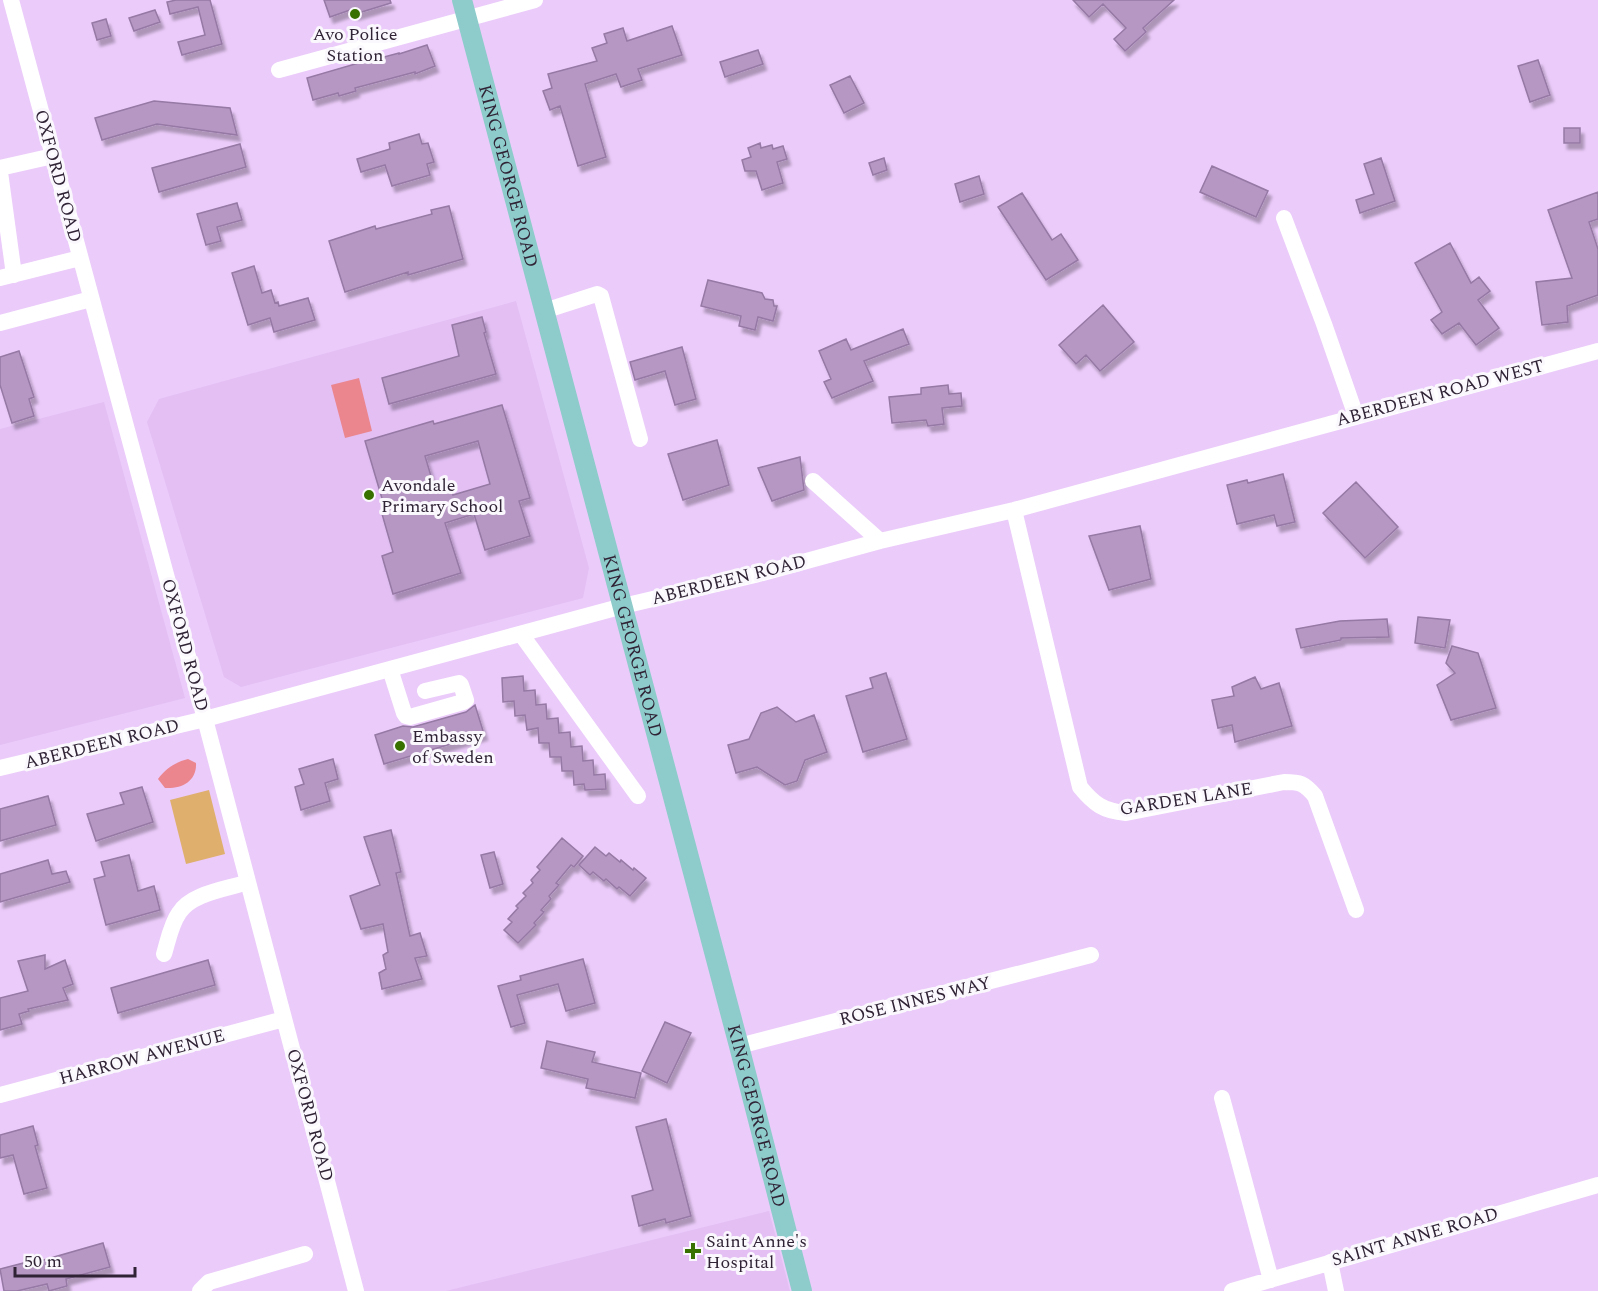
<svg xmlns="http://www.w3.org/2000/svg" width="1598" height="1291" viewBox="0 0 1598 1291" font-family="Spectral,serif">
	<style>
		.built { fill: #e3bff4 }
		.green { fill: #deaf6d }
		.water { fill: #eb868f }
		.building { fill: #b697c4; stroke: #9679a4; stroke-width: 1.5; fill-rule: evenodd; filter: url(#shadow) }
		.lines { fill: none; stroke-linecap: round; stroke-linejoin: round }
		.minor { stroke: #fff; stroke-width: 16 }
		.major { stroke: #8ecbcb; stroke-width: 20 }
		.poi-dot { fill: #387100; stroke: #fbf8fd; stroke-width: 2 }
		.labels { text-anchor: middle; dominant-baseline: central; stroke-width: 6; stroke-linejoin: round; paint-order: stroke }
		.poi-label { font-size: 18px; fill: #2f2335; stroke: #fbf8fd; text-anchor: start }
		.street-label { font-size: 18px; fill: #2f2335; stroke: #fbf8fd }
	</style>
	<defs>
		<filter id="shadow"><feDropShadow dx="3.5" dy="6" stdDeviation="1.5" flood-color="#0004"/></filter>
	</defs>
	<rect width="100%" height="100%" fill="#ebcbfa"/>
	<path class="built" d="M516,301L589,568L583,598L241,687L224,677L147,422L159,399Z
		M104,402L185,698L0,745V429Z
		M769,1211L790,1291H446Z"/>
	<path class="green" d="M209,790L225,854L186,864L170,800Z"/>
	<path class="water" d="M359,378L372,431L345,438L331,385Z
		M188,759L196,763C197,781 182,789 165,788L158,779C166,768 176,762 188,759Z"/>
	<path class="building" d="M176,0H210L222,44L182,55L178,42L205,35L198,7L170,14L167,2Z
		M324,0H390L391,3L355,14L353,9L330,17Z
		M1073,0H1174L1143,28L1146,32L1125,51L1114,39L1126,28L1103,4L1089,17Z
		M155,10L160,22L134,31L129,18Z
		M106,19L111,36L97,40L92,23Z
		M672,26L682,55L638,69L642,80L621,87L616,74L585,84L606,157L578,166L560,106L550,110L543,91L552,88L548,74L597,61L592,48L607,43L604,34L623,28L627,41Z
		M427,45L435,66L415,74V72L355,88L356,91L339,96L338,93L313,100L307,78L372,59L373,60L399,53V54Z
		M758,50L763,64L725,77L720,62Z
		M1538,60L1550,95L1530,102L1518,66Z
		M850,76L864,103L844,113L830,85Z
		M154,101L230,108L237,135L157,124L102,140L95,118Z
		M1564,128H1580V143H1564Z
		M419,134L422,144L428,143L434,162L427,164L430,175L392,186L385,165L361,172L357,159L390,149L389,143Z
		M760,143L761,148L772,145L773,149L783,146L787,159L777,162L783,183L762,190L756,171H745L742,160L751,157L748,148Z
		M240,144L246,167L159,192L152,168Z
		M884,158L887,170L873,175L869,163Z
		M1381,158L1395,201L1360,213L1356,200L1374,194L1364,164Z
		M1212,166L1268,191L1256,217L1200,192Z
		M979,176L984,194L960,202L955,184Z
		M1598,192V219L1589,222L1598,249V295L1567,306L1568,322L1542,325L1536,282L1572,278L1548,210Z
		M1022,193L1052,240L1061,234L1078,260L1046,280L998,207Z
		M237,203L242,220L217,227L221,241L206,245L197,214Z
		M449,206L463,259L408,275V272L345,292L329,241L375,226L376,229L432,214L431,210Z
		M1450,243L1471,283L1479,277L1490,291L1478,300L1499,328L1476,345L1459,323L1442,334L1431,320L1442,312L1415,263Z
		M254,266L262,293L271,290L275,303L278,302L279,306L308,298L315,320L274,332L270,318L248,325L232,273Z
		M708,280L762,293L765,299L773,300L774,306H777L773,321L758,317L755,330L739,326L741,316L701,306Z
		M1103,305L1134,342L1100,371L1086,355L1076,364L1059,345Z
		M482,317L486,332L484,333L496,374L389,404L382,378L459,356L452,325Z
		M903,329L909,344L864,361L873,381L832,398L824,382L831,379L819,351L846,339L851,350Z
		M682,347L696,399L675,405L665,371L635,380L630,362Z
		M19,351L34,397L29,399L34,416L12,423L0,385V357Z
		M948,385L949,394L961,393L962,406L942,408L944,424L928,426L926,420L892,423L889,397L921,394V388Z
		M502,405L530,498L519,501L530,536L485,550L474,514L445,523L461,573L393,594L382,556L393,552L382,514L386,512L365,441L433,421L434,424ZM478,441L490,484L453,495L452,489L436,493L425,456Z
		M717,440L729,485L683,500L668,454Z
		M800,457L804,490L772,501L758,468Z
		M1283,474L1295,522L1277,526L1274,515L1237,524L1227,485L1247,480L1248,483Z
		M1356,482L1398,527L1365,558L1323,513Z
		M1140,526L1151,579L1109,590L1089,536Z
		M1418,617L1450,620L1445,648L1415,643Z
		M1387,619L1389,637L1341,638V640L1301,648L1296,629L1340,621Z
		M1452,646L1478,653L1496,708L1451,720L1437,685L1455,673L1446,663Z
		M886,673L907,739L863,752L846,696L873,688L870,678Z
		M523,676L524,691L535,690L536,705L546,704L547,719L558,718L559,733L570,732L571,747L582,746L583,761L593,760L594,775L605,774L606,789L585,790L584,784L574,785L573,771H562L561,757H550L549,743H539L538,728L527,730L525,715L515,716L514,701L503,702L502,678Z
		M1255,677L1261,689L1279,683L1292,726L1235,742L1232,725L1218,728L1212,700L1234,696L1232,687Z
		M475,705L484,734L384,764L375,735L403,726L413,727L466,712Z
		M777,707L796,722L814,715L827,752L805,760L797,781L785,785L757,767L736,773L728,745L749,739L761,713Z
		M333,759L338,779L325,783L330,801L301,810L295,787L304,784L299,769Z
		M142,787L153,822L96,841L87,814L124,804L120,793Z
		M48,796L56,825L0,841V809Z
		M391,830L401,872L396,873L410,936L420,933L427,956L415,958L422,979L382,989L379,973L386,969L383,955L388,952L383,924L361,929L350,896L380,885L364,837Z
		M562,838L583,856L574,867L571,865L556,883L559,885L549,896L551,899L541,910L544,912L534,923L536,925L518,943L504,930L512,922L508,919L518,908L516,906L526,896L523,893L533,883L531,880L540,870L537,867Z
		M595,847L606,856L609,853L620,862L621,860L633,870L634,868L646,878L630,896L619,887L617,889L606,879L604,881L593,872L590,875L579,865Z
		M494,852L503,884L490,888L481,855Z
		M129,855L138,891L154,886L160,910L106,925L94,879L105,876L101,862Z
		M48,860L52,874L66,871L70,882L0,902V874Z
		M45,955V969L65,960L73,984L63,988L68,1000L28,1009L29,1011L19,1014L22,1024L0,1030V998L28,991L18,961Z
		M583,959L595,1003L566,1011L558,984L517,995L525,1023L511,1027L498,986L521,980L520,976Z
		M208,960L215,985L118,1013L111,988Z
		M665,1022L691,1033L667,1083L642,1071Z
		M547,1041L595,1052L592,1062L641,1073L635,1098L586,1088L588,1079L541,1068Z
		M666,1119L691,1216L666,1223L665,1219L639,1226L632,1196L653,1190L636,1127Z
		M33,1126L38,1145L35,1146L47,1188L24,1194L13,1155L0,1158V1135Z
		M103,1243L110,1267L66,1279L67,1286L49,1291L47,1284L17,1291H4L0,1269L39,1259L40,1261Z"/>
	<g class="lines">
		<path class="minor" d="M11,0L205,719L356,1291
			M279,70L535,0
			M0,168L53,156
			M0,172L14,275
			M1284,218L1324,324L1356,416
			M0,278L80,258
			M544,311L597,294L601,296L640,439
			M0,323L91,299
			M813,481L880,541
			M1014,510L1080,787C1094,804 1103,811 1126,813L1284,782C1300,782 1304,783 1315,796L1356,910
			M521,634L638,796
			M390,669L404,713L406,716L410,717L463,702L466,700L461,685L459,683L425,691
			M0,768L205,719L623,606L755,575L880,541L1014,510L1598,351
			M164,954C168,941 171,924 179,913C191,893 227,889 248,882
			M739,1046L1091,955
			M0,1095L284,1019
			M1222,1098L1271,1280
			M1330,1262L1336,1291
			M200,1291L209,1282L305,1254
			M1232,1291L1598,1185"/>
		<path class="major" id="s1" d="M462,0L739,1046L802,1291"/>
	</g>
	<g class="poi-dot">
		<circle cx="355" cy="14" r="6"/>
		<circle cx="369" cy="495" r="6"/>
		<circle cx="400" cy="746" r="6"/>
		<path d="M690 1242h6v6h6v6h-6v6h-6v-6h-6v-6h6z"/>
	</g>
	<g class="labels">
		<g class="poi-label">
			<text x="355" y="34" text-anchor="middle">Avo Police<tspan x="355" dy="21">Station</tspan></text>
			<text x="381" y="485">Avondale<tspan x="381" dy="21">Primary School</tspan></text>
			<text x="412" y="736">Embassy<tspan x="412" dy="21">of Sweden</tspan></text>
			<text x="706" y="1241">Saint Anne's<tspan x="706" dy="21">Hospital</tspan></text>
		</g>
		<g class="street-label">
			<text stroke="none"><textPath href="#s1" startOffset="182">KING GEORGE ROAD</textPath></text>
			<text transform="translate(58 176) rotate(75)">OXFORD ROAD</text>
			<text transform="translate(1440 393) rotate(-15)">ABERDEEN ROAD WEST</text>
			<text transform="translate(729 580) rotate(-14)">ABERDEEN ROAD</text>
			<text transform="translate(185 645) rotate(75)">OXFORD ROAD</text>
			<text stroke="none"><textPath href="#s1" startOffset="668">KING GEORGE ROAD</textPath></text>
			<text transform="translate(102 744) rotate(-14)">ABERDEEN ROAD</text>
			<text transform="translate(1186 799) rotate(-9)">GARDEN LANE</text>
			<text transform="translate(915 1001) rotate(-14)">ROSE INNES WAY</text>
			<text transform="translate(142 1057) rotate(-15)">HARROW AWENUE</text>
			<text transform="translate(310 1115) rotate(75)">OXFORD ROAD</text>
			<text stroke="none"><textPath href="#s1" startOffset="1154">KING GEORGE ROAD</textPath></text>
			<text transform="translate(1415 1237) rotate(-16)">SAINT ANNE ROAD</text>
		</g>
	</g>
	<path d="M15 1267v9h120v-9" fill="none" stroke="#2f2335" stroke-width="3"/>
	<text x="24" y="1267" font-size="18" fill="#2f2335" stroke="#fbf8fd" stroke-width="4.5" paint-order="stroke">50 m</text>
</svg>
